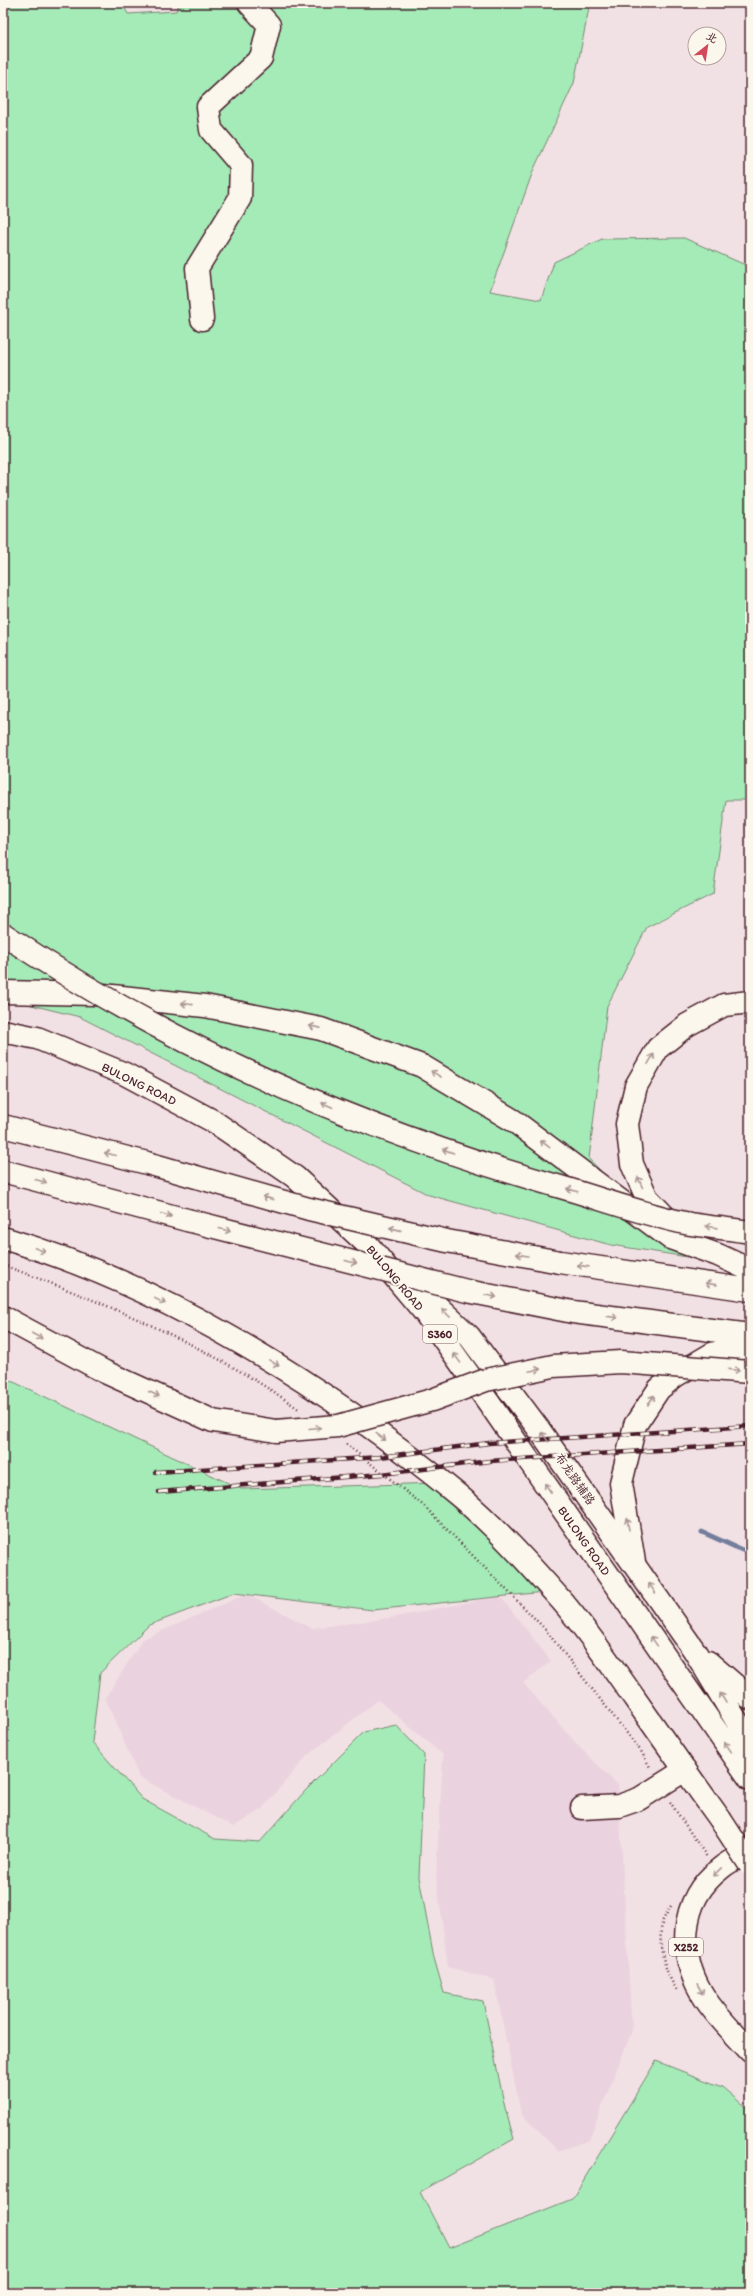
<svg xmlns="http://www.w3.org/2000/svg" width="753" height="2296" viewBox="0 0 753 2296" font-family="Itim,'LXGW WenKai TC',sans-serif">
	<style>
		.built { fill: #ebd2df }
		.green { fill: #a5ebb8; stroke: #788572 }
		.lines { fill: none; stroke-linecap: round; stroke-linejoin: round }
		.stream { stroke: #727e9c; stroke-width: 5 }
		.minor-casing { stroke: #4a1f2b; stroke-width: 25 }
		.major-casing { stroke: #4a1f2b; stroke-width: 25 }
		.highway-casing { stroke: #4a1f2b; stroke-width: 25 }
		.path { stroke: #4a1f2b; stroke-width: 2.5; stroke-dasharray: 1 3; stroke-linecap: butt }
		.minor { stroke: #fbf7ec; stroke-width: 22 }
		.major { stroke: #fbf7ec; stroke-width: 22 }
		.highway { stroke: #fbf7ec; stroke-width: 22 }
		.rail-casing { stroke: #4a1f2b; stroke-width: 4.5 }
		.rail { stroke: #fbf7ec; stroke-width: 3; stroke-dasharray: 9; stroke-linecap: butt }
		.major-bridge-casing { stroke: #4a1f2b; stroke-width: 25; stroke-linecap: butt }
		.highway-bridge-casing { stroke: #4a1f2b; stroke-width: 25; stroke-linecap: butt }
		.major-bridge { stroke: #fbf7ec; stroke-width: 22 }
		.highway-bridge { stroke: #fbf7ec; stroke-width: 22 }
		.oneway { stroke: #ab9695 }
		.labels { text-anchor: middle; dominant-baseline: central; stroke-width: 4; stroke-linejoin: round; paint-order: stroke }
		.shield { fill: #fbf7ec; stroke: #7f6065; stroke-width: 1 }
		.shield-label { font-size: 11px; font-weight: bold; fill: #4a1f2b }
		.street-label { font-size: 12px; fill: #4a1f2b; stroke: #fbf7ec }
	</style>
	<rect width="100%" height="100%" fill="#f2e1e4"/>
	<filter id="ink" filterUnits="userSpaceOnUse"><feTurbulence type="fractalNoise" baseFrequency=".025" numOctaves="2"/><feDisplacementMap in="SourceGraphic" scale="8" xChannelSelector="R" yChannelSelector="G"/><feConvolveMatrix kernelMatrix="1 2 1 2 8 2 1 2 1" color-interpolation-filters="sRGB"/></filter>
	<g filter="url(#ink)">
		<path class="built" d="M246,1594L312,1628L390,1618L500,1596L551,1661L523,1683L575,1742L618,1785L632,2031L589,2140L558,2151L521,2114L494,1980L448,1967L436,1876L443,1755L378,1700L307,1756L261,1810L233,1827L139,1777L105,1698L143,1639Z"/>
		<path class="green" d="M3,3H122L128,14L176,11L180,3H590L574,83L533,171L490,291L541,300L554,262L602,239L684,238L750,267V800H726L713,894L647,927L607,1006L589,1159L687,1257L611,1245L429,1195L80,1017L3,998Z
			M3,1377L241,1489L440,1483L544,1592L373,1610L234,1593L149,1625L100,1673L92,1742L142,1799L215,1839L260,1842L305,1791L364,1732L396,1725L424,1755L419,1877L434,1958L444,1993L483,2001L505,2108L514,2139L420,2192L449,2248L572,2199L656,2061L722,2087L750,2111V2293H3Z"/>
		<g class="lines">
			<path class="stream" d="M702,1532L742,1550H750"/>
			<defs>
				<path id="minor" d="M202,319L197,268L240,198L241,165L211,130L208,107L261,58L269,25L249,3
					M582,1808L619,1806L639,1799L685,1770"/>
				<path id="major" d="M3,1031L37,1038L125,1074L213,1121L295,1177L367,1244L425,1313L489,1403L750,1779
					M3,1238C166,1286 327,1387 458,1495C495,1526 529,1564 561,1600C588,1631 611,1665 635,1699C663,1739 691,1779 720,1819
					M418,1288L469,1336L538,1428L694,1650L750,1743
					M708,1662L750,1698
					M750,1851C741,1856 729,1861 721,1868C678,1901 677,1957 706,2000C718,2018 735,2034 750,2051"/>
				<path id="highway" d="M3,992L94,994L205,1006L321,1029L422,1066L514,1121L670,1238L718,1255L750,1270
					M3,1126L147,1163
					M3,1171L187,1220
					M673,1225L647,1198L632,1164L627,1124L636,1086L658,1048L687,1025L724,1005L750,1002
					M560,1262L750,1290
					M573,1312L750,1335
					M3,1317L105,1372L213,1421L276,1431
					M634,1562L621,1483L635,1425L659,1389L675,1376L712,1354L732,1349H750"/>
			</defs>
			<use href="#minor" class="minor-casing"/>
			<use href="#major" class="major-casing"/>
			<use href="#highway" class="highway-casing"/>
			<path class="path" d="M3,1265C107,1304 209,1345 300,1410
				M346,1444L424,1506L544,1628L641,1751L651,1769
				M670,1802L707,1857
				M671,1906C668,1911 665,1916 663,1920C656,1943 665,1973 678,1992"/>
			<use href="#minor" class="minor"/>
			<use href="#major" class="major"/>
			<use href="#highway" class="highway"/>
			<defs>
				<path id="rail" d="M156,1472L380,1457L489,1443L750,1426
					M159,1492L382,1474L490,1461L750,1444"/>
			</defs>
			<use href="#rail" class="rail-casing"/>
			<use href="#rail" class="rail"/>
			<defs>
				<path id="major-bridge" d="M720,1819L750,1865"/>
				<path id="highway-bridge" d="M3,934C174,1049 367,1132 564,1188C605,1200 649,1216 690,1224C709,1227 730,1229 750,1232
					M147,1163L309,1209L447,1241L560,1262
					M187,1220L467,1291L573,1312
					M276,1431L338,1426L432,1400L486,1380L553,1366L621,1362L750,1372"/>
			</defs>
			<use href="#major-bridge" class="major-bridge-casing"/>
			<use href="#highway-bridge" class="highway-bridge-casing"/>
			<use href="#major-bridge" class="major-bridge"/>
			<use href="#highway-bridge" class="highway-bridge"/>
		</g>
		<defs><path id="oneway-shaft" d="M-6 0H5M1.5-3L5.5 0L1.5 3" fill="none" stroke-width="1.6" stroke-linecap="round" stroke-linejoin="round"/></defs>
		<g class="oneway">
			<use href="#oneway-shaft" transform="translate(187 1004) rotate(-174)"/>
			<use href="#oneway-shaft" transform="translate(315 1027) rotate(-169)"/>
			<use href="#oneway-shaft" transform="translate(651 1059) rotate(-60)"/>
			<use href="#oneway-shaft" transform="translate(436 1074) rotate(-149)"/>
			<use href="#oneway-shaft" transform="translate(327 1105) rotate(-157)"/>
			<use href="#oneway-shaft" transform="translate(545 1144) rotate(-143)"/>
			<use href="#oneway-shaft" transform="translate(448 1151) rotate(-161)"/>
			<use href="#oneway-shaft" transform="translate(110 1154) rotate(-166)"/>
			<use href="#oneway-shaft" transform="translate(41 1181) rotate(15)"/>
			<use href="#oneway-shaft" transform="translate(640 1182) rotate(-114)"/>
			<use href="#oneway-shaft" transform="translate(572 1190) rotate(-164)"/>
			<use href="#oneway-shaft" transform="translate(268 1198) rotate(-164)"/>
			<use href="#oneway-shaft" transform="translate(166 1215) rotate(15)"/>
			<use href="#oneway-shaft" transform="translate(711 1227) rotate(-172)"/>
			<use href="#oneway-shaft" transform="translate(395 1229) rotate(-167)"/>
			<use href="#oneway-shaft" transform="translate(225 1230) rotate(14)"/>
			<use href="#oneway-shaft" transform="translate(40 1250) rotate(21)"/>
			<use href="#oneway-shaft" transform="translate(522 1255) rotate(-170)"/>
			<use href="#oneway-shaft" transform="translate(351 1262) rotate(14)"/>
			<use href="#oneway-shaft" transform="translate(583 1266) rotate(-172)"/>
			<use href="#oneway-shaft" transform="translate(711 1284) rotate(-172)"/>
			<use href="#oneway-shaft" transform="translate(491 1296) rotate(11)"/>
			<use href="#oneway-shaft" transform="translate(160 1301) rotate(26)"/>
			<use href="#oneway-shaft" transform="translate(446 1313) rotate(-135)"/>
			<use href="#oneway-shaft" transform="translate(612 1317) rotate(8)"/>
			<use href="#oneway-shaft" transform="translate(37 1336) rotate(28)"/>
			<use href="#oneway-shaft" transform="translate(457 1358) rotate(-126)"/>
			<use href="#oneway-shaft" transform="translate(274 1363) rotate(31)"/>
			<use href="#oneway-shaft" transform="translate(535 1370) rotate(-12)"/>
			<use href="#oneway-shaft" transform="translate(734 1370) rotate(6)"/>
			<use href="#oneway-shaft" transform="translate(154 1394) rotate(24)"/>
			<use href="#oneway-shaft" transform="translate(651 1400) rotate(-57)"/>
			<use href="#oneway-shaft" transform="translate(315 1428) rotate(-5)"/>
			<use href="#oneway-shaft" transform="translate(381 1437) rotate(36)"/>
			<use href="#oneway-shaft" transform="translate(545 1437) rotate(-125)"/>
			<use href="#oneway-shaft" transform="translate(548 1488) rotate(-124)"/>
			<use href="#oneway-shaft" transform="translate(628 1524) rotate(-99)"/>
			<use href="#oneway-shaft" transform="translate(652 1588) rotate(-124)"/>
			<use href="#oneway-shaft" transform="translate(654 1641) rotate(-125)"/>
			<use href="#oneway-shaft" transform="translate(723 1698) rotate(-121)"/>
			<use href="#oneway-shaft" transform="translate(728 1747) rotate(-125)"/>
			<use href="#oneway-shaft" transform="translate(717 1872) rotate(136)"/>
			<use href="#oneway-shaft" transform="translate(700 1989) rotate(61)"/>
		</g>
	</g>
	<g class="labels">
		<g class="shield">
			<rect x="423" y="1325" width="34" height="18" rx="3"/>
			<rect x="669" y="1938" width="34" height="18" rx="3"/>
		</g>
		<g class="shield-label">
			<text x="440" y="1334">S360</text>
			<text x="686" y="1947">X252</text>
		</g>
		<g class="street-label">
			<text transform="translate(139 1084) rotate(26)">BULONG ROAD</text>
			<text transform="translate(395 1278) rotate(50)">BULONG ROAD</text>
			<text transform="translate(575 1479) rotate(55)">布龙路辅路</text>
			<text transform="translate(584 1541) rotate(55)">BULONG ROAD</text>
		</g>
	</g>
	<rect width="753" height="2296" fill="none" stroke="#fbf7ec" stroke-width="16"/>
	<rect x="8" y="8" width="737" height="2280" fill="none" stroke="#4a1f2b" stroke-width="1.5" filter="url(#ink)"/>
	<g transform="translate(707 46) rotate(30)"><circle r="19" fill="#fbf7ec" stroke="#b4a19f"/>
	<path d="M0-3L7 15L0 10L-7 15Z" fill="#d1495b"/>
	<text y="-6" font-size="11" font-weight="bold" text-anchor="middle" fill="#4a1f2b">北</text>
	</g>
</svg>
